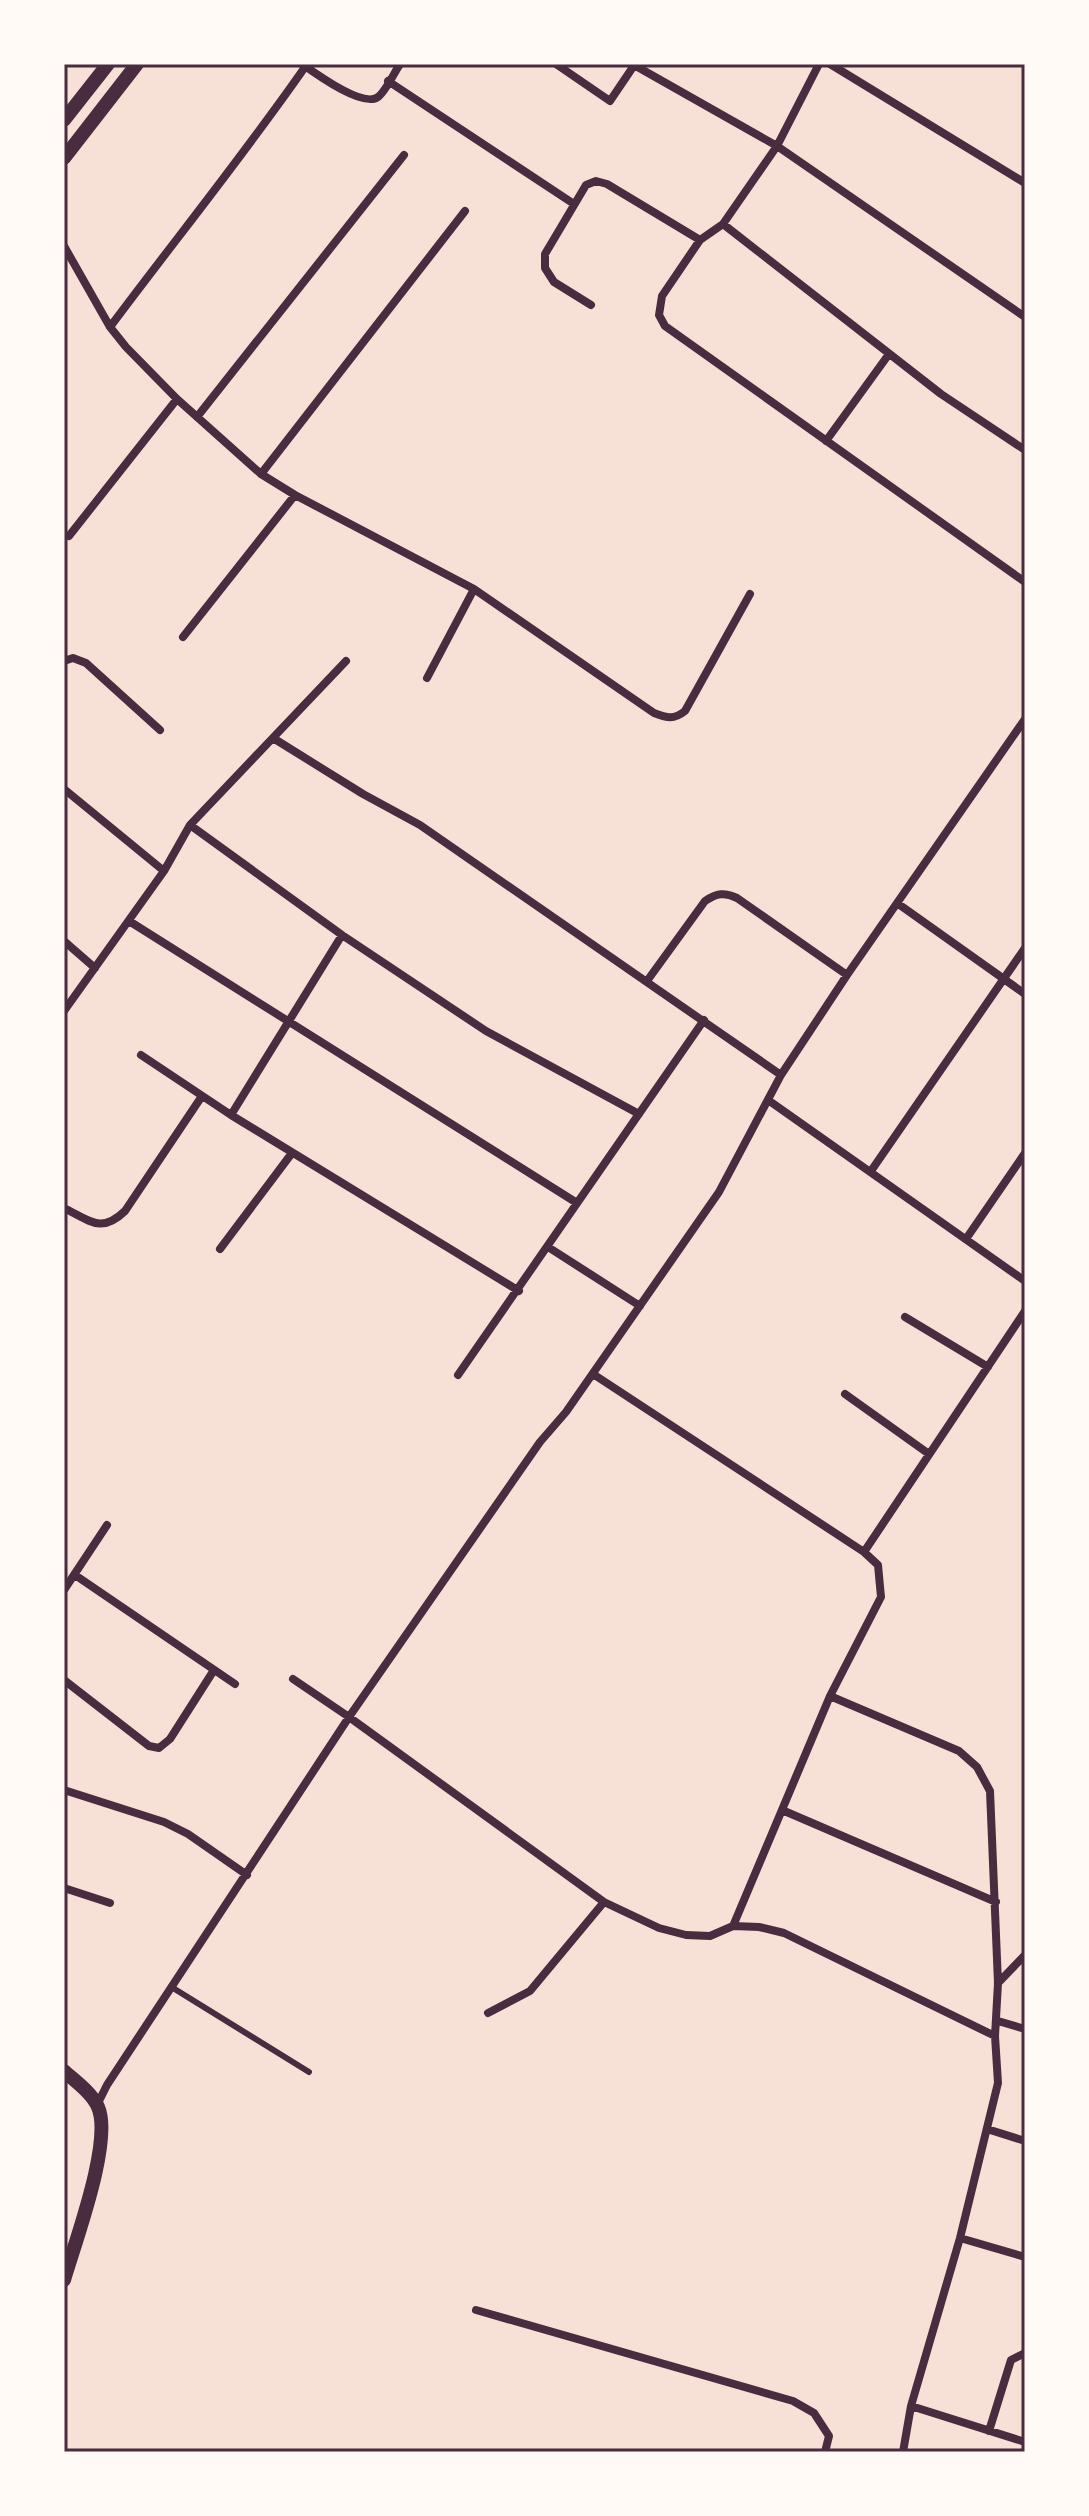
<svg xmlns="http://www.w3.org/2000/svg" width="1089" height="2516" viewBox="0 0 1089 2516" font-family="'IBM Plex Sans',sans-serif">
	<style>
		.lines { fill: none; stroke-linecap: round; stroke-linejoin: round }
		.service { stroke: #4a2c40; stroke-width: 6 }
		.minor { stroke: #4a2c40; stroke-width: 8 }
		.tertiary { stroke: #4a2c40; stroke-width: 14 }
		.neatline { fill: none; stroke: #4a2c40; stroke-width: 3 }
	</style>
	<rect width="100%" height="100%" fill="#f7e1d7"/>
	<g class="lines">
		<path class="service" d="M173,1988L309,2072"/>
		<path class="minor" d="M302,64C316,74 363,108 378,97C386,91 394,73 400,64
			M556,64L610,101L635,64
			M830,64L1025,183
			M634,65L777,146L1025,317
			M388,81L574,204
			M723,224L941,394L1025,450
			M700,240L662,296L659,315L665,326L1025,582
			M64,246L110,327L126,347L177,399L261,474L295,495L474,589L654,713C667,718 674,720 685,711L750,594
			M591,305L554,282L545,268V254L586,185L596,181L607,184L700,240L723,224L777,146L819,64
			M110,327C175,240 243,156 305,67
			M197,417L404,155
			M826,441L889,354
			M261,474L465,211
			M69,536L177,399
			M183,637L295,495
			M64,661L73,658L86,663L160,730
			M427,678L474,589
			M273,738L363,794L420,825L781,1075
			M64,789L164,871L190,825L346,661
			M190,825L342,935L486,1031L639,1114
			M897,903L1025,994
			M129,921L577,1203
			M64,941L95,968
			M647,981L705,901C717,893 724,892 737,898L847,975
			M64,1011L164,871
			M141,1055L231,1115L519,1291
			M768,1100L1025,1281
			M231,1115L342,935
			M871,1171L1025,948
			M64,1208C90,1221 101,1234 125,1211L202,1096
			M966,1239L1025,1153
			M548,1247L640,1306
			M220,1249L292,1153
			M905,1317L988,1367
			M593,1374L864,1552
			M458,1375L704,1020
			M845,1394L929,1454
			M75,1575L235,1684
			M64,1590L107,1525
			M293,1679L349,1717L540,1442L566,1412L719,1192L781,1075L847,975L1025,719
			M64,1680L149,1746L159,1748L170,1739L214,1670
			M830,1696L959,1751L977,1767L990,1791L998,1983L995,2036L998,2083L960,2238L911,2406L903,2452
			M64,1790L164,1822L188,1834L247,1875
			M782,1810L996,1902
			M64,1888L110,1903
			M733,1926L830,1696L881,1597L878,1565L864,1552L1025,1311
			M998,1983L1025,1955
			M488,2013L530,1991L604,1902
			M998,2021L1025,2029
			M97,2105L107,2085L349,1717L604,1902L659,1928L686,1935L710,1936L733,1926L759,1927L784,1933L995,2036
			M987,2129L1025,2141
			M960,2238L1025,2257
			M476,2310L793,2401L814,2413L829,2436L825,2452
			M911,2406L1025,2442
			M989,2431L1011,2360L1025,2353"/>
		<path class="tertiary" d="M64,120L108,64
			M64,158L137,64
			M64,2071C75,2081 92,2093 98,2107C113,2141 75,2242 64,2280"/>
	</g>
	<rect width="1089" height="2516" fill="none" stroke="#fffaf5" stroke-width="132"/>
	<rect x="66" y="66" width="957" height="2384" class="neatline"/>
</svg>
